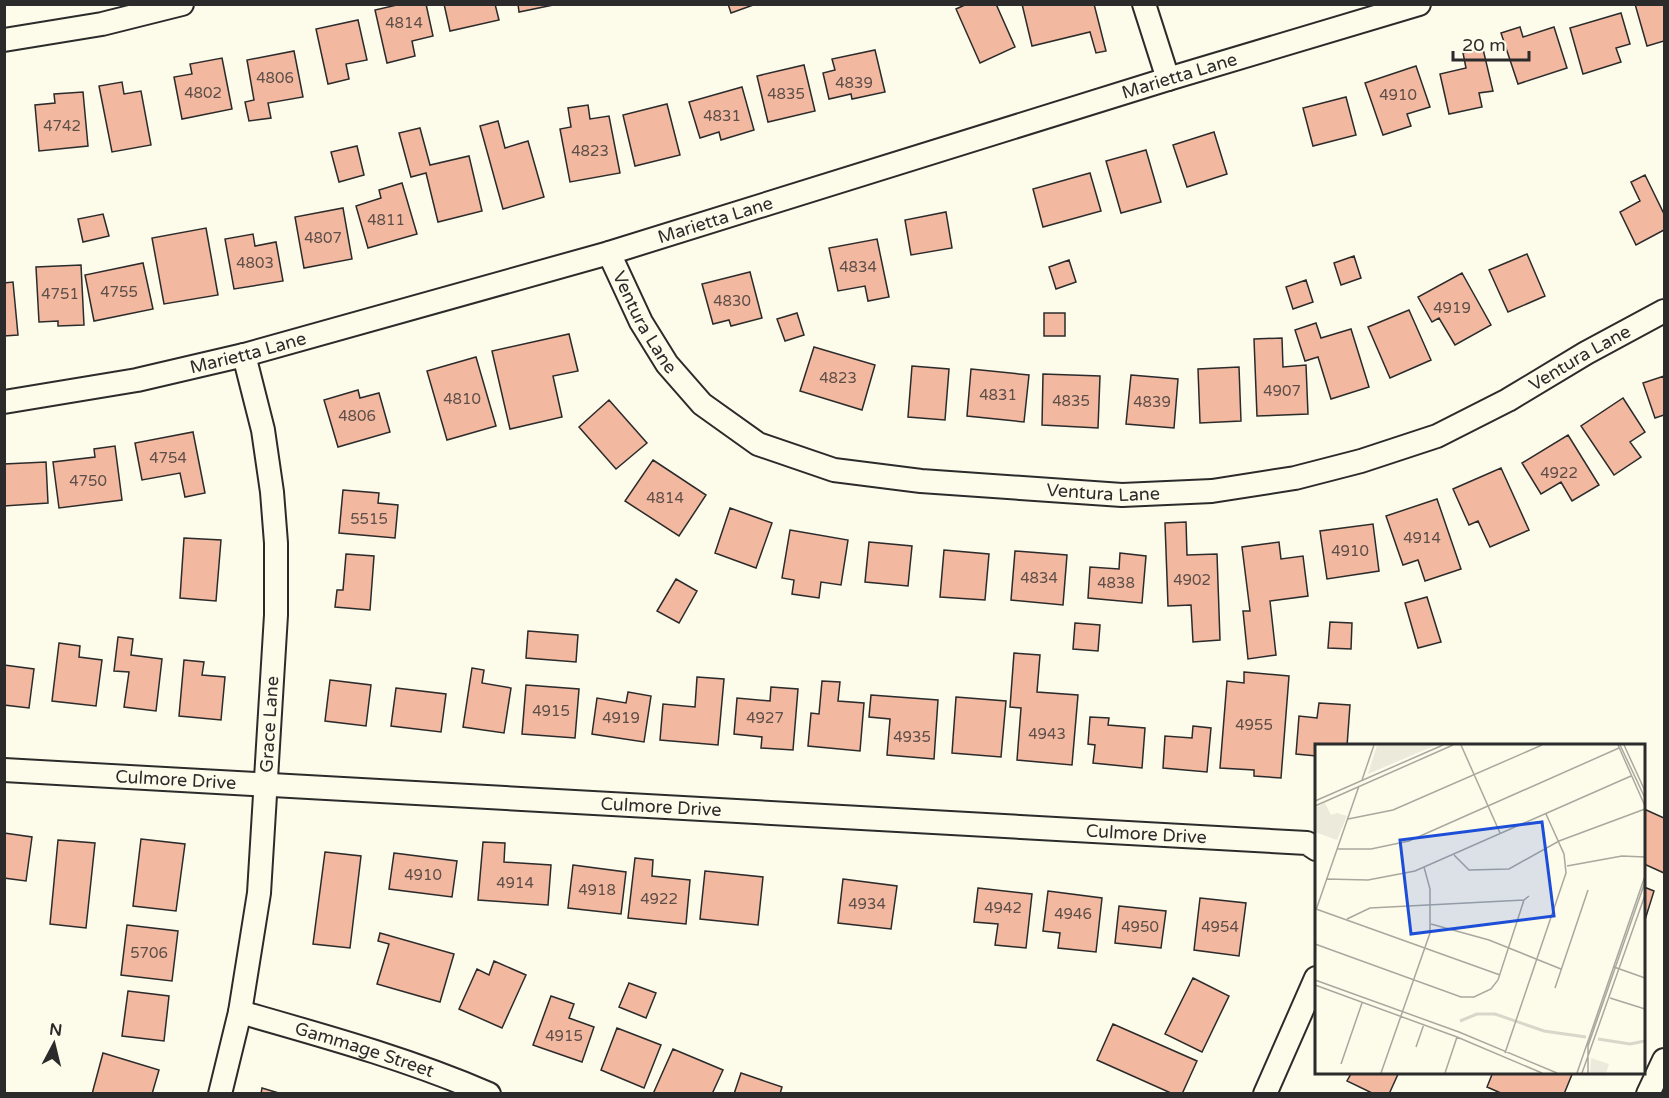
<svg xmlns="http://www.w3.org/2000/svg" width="1669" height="1098" viewBox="0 0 1669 1098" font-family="'Varela Round',sans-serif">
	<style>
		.building { fill: #f2b8a0; stroke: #2b2b2b; stroke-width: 1.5 }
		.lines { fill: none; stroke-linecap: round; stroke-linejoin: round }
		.street-casing { stroke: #2b2b2b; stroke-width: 26 }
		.street { stroke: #fdfbea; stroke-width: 22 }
		.labels { text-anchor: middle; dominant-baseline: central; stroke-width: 4.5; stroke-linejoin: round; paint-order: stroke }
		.number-label { font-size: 15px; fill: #5d4e48 }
		.street-label { font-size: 18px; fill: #2b2b2b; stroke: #fdfbea }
		.inset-river { fill: none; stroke: #d8d7c9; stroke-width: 3 }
		.inset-road { fill: none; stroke: #a9a89e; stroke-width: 1.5 }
		.view { fill: #1d4ed8; fill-opacity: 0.15; stroke: #1d4ed8; stroke-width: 3 }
		.inset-edge { fill: none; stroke: #2b2b2b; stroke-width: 3 }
	</style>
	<rect width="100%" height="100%" fill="#fdfbea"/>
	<path class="building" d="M401,4H426L433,36L412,41L415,56L387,63L375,10Z
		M444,4H495L499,20L450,31Z
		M518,4H558L519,12Z
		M728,4H756L731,13Z
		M967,4H996L1015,47L980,63L956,9Z
		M1022,4H1094L1106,51L1096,53L1090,32L1032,46Z
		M1635,4H1664V41L1647,46Z
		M1621,13L1630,44L1616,48L1621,62L1583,74L1570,28Z
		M358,20L367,60L346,64L349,79L328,84L316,29Z
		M1520,27L1523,37L1554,27L1567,68L1518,84L1501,33Z
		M1483,49L1493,91L1479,93L1482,107L1449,114L1440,74L1466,68L1463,53Z
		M875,50L885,92L852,99L851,94L829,99L823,73L835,70L832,59Z
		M294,51L303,97L268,103L271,118L249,121L245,102L254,100L247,60Z
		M222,58L232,109L182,119L174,77L192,74L190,64Z
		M804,65L815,111L768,122L757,76Z
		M1416,66L1430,107L1407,114L1411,126L1383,135L1365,83Z
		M122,82L124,94L141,91L151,145L112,152L99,86Z
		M742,87L754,130L721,140L719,132L700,138L689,102Z
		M83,92L88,146L39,151L35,105L55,103L54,94Z
		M1346,97L1356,135L1313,146L1303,108Z
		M667,104L680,155L635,166L623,115Z
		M588,105L590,119L609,116L620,173L570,182L560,129L571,127L568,108Z
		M498,121L505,148L528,141L544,197L503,209L480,126Z
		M420,128L430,165L469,156L482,211L438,222L426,173L411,177L399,133Z
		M1214,132L1227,174L1187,187L1173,145Z
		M357,146L364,175L339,182L331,152Z
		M1146,150L1161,202L1121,213L1106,161Z
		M1090,173L1101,211L1043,227L1033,189Z
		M1645,175L1664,214V230L1636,245L1620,212L1640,201L1631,182Z
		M402,183L417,234L368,248L356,206L381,198L379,190Z
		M343,208L352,259L304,268L295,217Z
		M946,212L952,248L911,255L905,220Z
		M103,214L109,236L83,242L78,219Z
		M206,228L218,295L164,304L152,238Z
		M253,234L255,246L276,242L283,281L234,289L225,239Z
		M877,239L889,297L868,301L865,286L838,291L829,248Z
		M1527,254L1545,296L1508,312L1489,270Z
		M1354,256L1361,278L1341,285L1334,263Z
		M1069,260L1076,282L1056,289L1049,267Z
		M143,263L153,309L94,321L85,275Z
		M81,265L84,325L58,326V321L39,322L36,267Z
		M750,272L762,318L731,326L729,320L713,324L702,284Z
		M1462,273L1491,325L1455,345L1439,318L1432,322L1418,297Z
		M1306,280L1313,302L1293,309L1286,287Z
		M13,282L18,335L4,336V283Z
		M1409,310L1431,360L1390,378L1368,327Z
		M797,313L804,335L785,341L777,319Z
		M1044,313H1065V336H1044Z
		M1316,323L1321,338L1351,329L1369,387L1331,399L1318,357L1305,361L1295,330Z
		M569,334L578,371L553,376L562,417L510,429L492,351Z
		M1282,338L1283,367L1306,365L1308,414L1257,416L1254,339Z
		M814,347L875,365L862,410L800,391Z
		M476,357L496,426L447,440L427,371Z
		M912,366L949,369L945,420L908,417Z
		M1239,367L1241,421L1200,423L1198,369Z
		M971,369L1029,375L1024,422L967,416Z
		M1043,374L1100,376L1098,428L1042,425Z
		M1131,375L1178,379L1174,428L1126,424Z
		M1664,376V415L1655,418L1643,383Z
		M358,390L360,398L379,393L390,432L338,447L324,400Z
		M1623,398L1645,432L1630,442L1641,457L1614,475L1581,426Z
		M609,400L647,443L616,469L579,427Z
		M193,432L205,493L185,497L180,473L142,480L135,443Z
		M1568,435L1599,485L1572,501L1561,482L1541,494L1522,463Z
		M115,446L122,500L59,508L53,462L95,457L94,449Z
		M653,460L706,495L679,536L625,501Z
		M46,462L48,503L4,506V464Z
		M1501,468L1529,530L1490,547L1478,521L1469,525L1453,489Z
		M343,490L379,493L378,503L398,505L395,538L339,533Z
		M1437,499L1461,569L1425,581L1418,560L1403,565L1386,516Z
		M730,508L772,523L756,568L715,553Z
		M1186,522L1187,555L1217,554L1220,640L1193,642L1191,605L1168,606L1165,523Z
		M1373,524L1379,571L1327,579L1320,531Z
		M790,530L848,540L841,585L821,582L819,598L792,594L794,580L782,578Z
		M184,538L221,540L216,601L180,598Z
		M869,542L912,546L908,586L865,582Z
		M1279,542L1281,559L1303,556L1308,596L1270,601L1276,655L1248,659L1243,611H1250L1242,547Z
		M944,550L989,554L985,600L940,597Z
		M1015,551L1067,555L1063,605L1011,600Z
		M1120,553L1146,556L1142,603L1088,598L1090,567L1119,569Z
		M346,554L374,556L370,610L335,607L337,590H343Z
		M676,579L697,591L679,623L657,611Z
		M1427,597L1441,642L1418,648L1405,603Z
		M1330,622L1352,623L1351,649L1328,648Z
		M1075,623L1100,625L1098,651L1073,649Z
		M528,631L578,635L576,662L526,658Z
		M118,637L133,639L131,655L162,659L156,711L124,707L129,672L114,671Z
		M59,643L80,646L79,657L102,660L96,706L52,701Z
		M1014,653L1040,655L1037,692L1078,695L1072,765L1017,760L1021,708L1010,707Z
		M184,660L204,662L202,675L225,677L221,720L179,716Z
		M4,665L34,669L29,708L4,705Z
		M472,668L484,670L482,683L511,688L504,733L463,727Z
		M1244,672L1289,676L1281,778L1254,776V770L1220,768L1227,681L1244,683Z
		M697,677L724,679L718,745L660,740L663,704L695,707Z
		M330,680L371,685L366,726L325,721Z
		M822,681L840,682L838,701L864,703L860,751L808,746L811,713L819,714Z
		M526,685L579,689L575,738L522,734Z
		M771,687L798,689L793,750L761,748L762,737L734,734L737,698L770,701Z
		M396,688L446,694L441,732L391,726Z
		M628,692L651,696L644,742L592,734L597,698L626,703Z
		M871,695L938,700L934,759L887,755L890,719L869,717Z
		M956,697L1006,701L1001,757L952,753Z
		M1319,703L1350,705L1347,746H1316V756L1296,754L1299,716L1317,718Z
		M1090,717L1109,718L1108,725L1145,728L1142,768L1093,763L1095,745L1088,744Z
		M1193,726L1211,728L1207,772L1163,768L1165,736L1192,738Z
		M1644,809L1664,818V873L1644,864Z
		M4,833L32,837L26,881L4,878Z
		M141,839L185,844L176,911L133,906Z
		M58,840L95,843L86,928L50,924Z
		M483,842L505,843L504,862L551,865L548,905L478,900Z
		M325,852L361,856L350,948L313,944Z
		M394,853L457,861L452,897L389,889Z
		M635,858L653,860L652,876L690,880L686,924L628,918Z
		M573,865L626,872L621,914L568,908Z
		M705,871L763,877L758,925L700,919Z
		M843,879L897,886L891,929L838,923Z
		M1644,887L1654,891L1644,923Z
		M978,888L1032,894L1026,948L995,945L998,924L974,922Z
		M1048,891L1102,898L1096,952L1058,948L1060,933L1043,931Z
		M1200,898L1246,903L1239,956L1194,950Z
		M1119,906L1166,911L1161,948L1115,943Z
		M127,925L178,931L172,981L121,975Z
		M380,933L454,954L440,1002L377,984L389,944L378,941Z
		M494,961L526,975L502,1028L459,1009L477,969L489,975Z
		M1193,978L1229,996L1202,1052L1165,1034Z
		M629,983L656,993L646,1018L619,1007Z
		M128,991L169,996L164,1041L122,1036Z
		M551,996L574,1004L569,1018L594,1027L582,1062L533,1045Z
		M1113,1024L1197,1061L1182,1094H1173L1097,1060Z
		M617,1028L661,1045L644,1088L601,1070Z
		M673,1049L723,1070L712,1094H653Z
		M103,1053L159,1070L152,1094H92Z
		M1352,1072H1399L1389,1094H1374L1347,1081Z
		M1493,1072H1573L1564,1094H1503L1487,1087Z
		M741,1073L782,1087L780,1094H734Z
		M262,1088L282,1094H261Z"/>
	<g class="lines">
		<defs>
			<g id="street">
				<path d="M1144,4L1168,79"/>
				<path d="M4,40L102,24L182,4"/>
				<path id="s1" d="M609,253L641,322L667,364L702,404L758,444L834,470L921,481L1122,495L1212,491L1295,478L1361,461L1437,436L1508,400L1586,353L1664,311"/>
				<path id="s2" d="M4,402L137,380L244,355L609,253L1168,79L1419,4"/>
				<path id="s3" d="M4,770L1307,843L1316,849"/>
				<path id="s4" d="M240,1012C324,1036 408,1059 489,1094"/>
				<path id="s5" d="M220,1094L240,1012L259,893L276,615V543L272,492L263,430L244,355"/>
				<path d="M1265,1094L1316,978"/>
				<path d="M1648,1094L1664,1060"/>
			</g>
		</defs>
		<use href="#street" class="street-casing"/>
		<use href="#street" class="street"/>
	</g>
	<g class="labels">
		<g class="number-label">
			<text x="404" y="23">4814</text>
			<text x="275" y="78">4806</text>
			<text x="854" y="83">4839</text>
			<text x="203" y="93">4802</text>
			<text x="786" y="94">4835</text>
			<text x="1398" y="95">4910</text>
			<text x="722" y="116">4831</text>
			<text x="62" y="126">4742</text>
			<text x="590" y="151">4823</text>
			<text x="386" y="220">4811</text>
			<text x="323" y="238">4807</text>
			<text x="255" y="263">4803</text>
			<text x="858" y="267">4834</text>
			<text x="119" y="292">4755</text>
			<text x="60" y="294">4751</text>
			<text x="732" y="301">4830</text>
			<text x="1452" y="308">4919</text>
			<text x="838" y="378">4823</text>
			<text x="1282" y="391">4907</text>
			<text x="998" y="395">4831</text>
			<text x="462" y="399">4810</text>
			<text x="1071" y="401">4835</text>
			<text x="1152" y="402">4839</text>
			<text x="357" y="416">4806</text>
			<text x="168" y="458">4754</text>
			<text x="1559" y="473">4922</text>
			<text x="88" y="481">4750</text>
			<text x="665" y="498">4814</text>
			<text x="369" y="519">5515</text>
			<text x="1422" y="538">4914</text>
			<text x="1350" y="551">4910</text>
			<text x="1039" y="578">4834</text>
			<text x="1192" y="580">4902</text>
			<text x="1116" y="583">4838</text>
			<text x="551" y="711">4915</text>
			<text x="621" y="718">4919</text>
			<text x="765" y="718">4927</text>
			<text x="1254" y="725">4955</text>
			<text x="1047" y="734">4943</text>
			<text x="912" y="737">4935</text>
			<text x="423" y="875">4910</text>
			<text x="515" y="883">4914</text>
			<text x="597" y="890">4918</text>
			<text x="659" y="899">4922</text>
			<text x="867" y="904">4934</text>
			<text x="1003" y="908">4942</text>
			<text x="1073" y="914">4946</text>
			<text x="1140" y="927">4950</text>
			<text x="1220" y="927">4954</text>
			<text x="149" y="953">5706</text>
			<text x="564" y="1036">4915</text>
		</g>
		<g class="street-label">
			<text stroke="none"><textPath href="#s2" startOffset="1221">Marietta Lane</textPath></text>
			<text stroke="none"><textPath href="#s2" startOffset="735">Marietta Lane</textPath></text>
			<text stroke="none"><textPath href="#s1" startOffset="78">Ventura Lane</textPath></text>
			<text stroke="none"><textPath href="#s2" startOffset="249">Marietta Lane</textPath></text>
			<text stroke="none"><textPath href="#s1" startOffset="1102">Ventura Lane</textPath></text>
			<text stroke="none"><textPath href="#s1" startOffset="598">Ventura Lane</textPath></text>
			<text stroke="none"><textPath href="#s5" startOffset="374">Grace Lane</textPath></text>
			<text stroke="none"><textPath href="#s3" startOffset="172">Culmore Drive</textPath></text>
			<text stroke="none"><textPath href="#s3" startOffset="658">Culmore Drive</textPath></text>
			<text stroke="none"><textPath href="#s3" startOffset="1144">Culmore Drive</textPath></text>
			<text stroke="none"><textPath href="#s4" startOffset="130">Gammage Street</textPath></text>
		</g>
	</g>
	<g transform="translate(1315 744)">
		<rect width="330" height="330" fill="#fdfbea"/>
		<path d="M62,1H121L53,30ZM10,59L16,71L22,69L32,72L22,96L0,88V64ZM276,314L294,320L291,329H275Z" fill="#ecebdb"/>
		<path class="inset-river" d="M145,277L162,270H180L229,287L271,293M283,295L315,300L330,297"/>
		<path class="inset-road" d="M146,1L185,89M303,1L330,62M305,1L330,54M309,1L330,47M47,36L59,1M0,57L128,1M0,62L138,1M33,75L78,66L227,1M22,105H56L94,97L304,4M139,111L154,126L194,125L244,97L330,65M252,122L307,112L330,113M11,135L53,136L100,127L316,32M1,165L185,231M1,166L44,42M32,175L55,164L209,156M116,180L174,196L246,225M0,200L146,253H159L176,245L183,236L209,156L214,152M299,223L330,234M0,236L144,288L242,329M0,241L142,293L227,329M240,244L273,146M295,254L330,265M101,303L109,280M190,309L251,129L249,110L231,70M26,320L47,259M66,329L115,189V145L109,123M130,329L142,293M262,329L330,132M267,329L330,151M273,329V302L330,138"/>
		<path class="view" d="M227,78L239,172L96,190L85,96Z"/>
		<rect width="330" height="330" class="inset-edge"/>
	</g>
	<rect width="1669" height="1098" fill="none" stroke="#2b2b2b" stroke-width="12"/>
	<g transform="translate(54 1044) rotate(7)" stroke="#fdfbea" stroke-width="4.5" paint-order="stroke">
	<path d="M0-4.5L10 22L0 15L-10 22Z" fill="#2b2b2b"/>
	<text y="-9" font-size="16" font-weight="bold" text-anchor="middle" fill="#2b2b2b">N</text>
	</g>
	<path d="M1453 51v9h76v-9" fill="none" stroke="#2b2b2b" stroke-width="3"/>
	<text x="1462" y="51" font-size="18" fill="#2b2b2b" stroke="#fdfbea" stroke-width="4.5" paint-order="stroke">20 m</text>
</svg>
